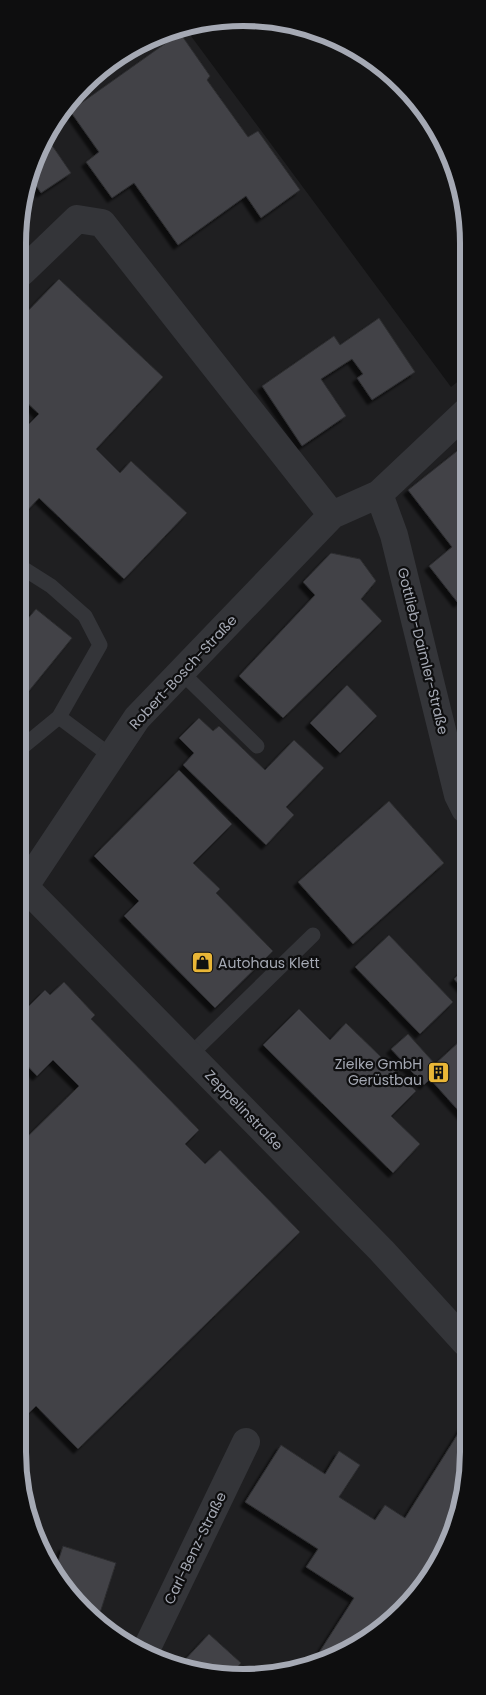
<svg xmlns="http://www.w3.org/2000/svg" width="486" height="1695" viewBox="0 0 486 1695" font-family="Poppins,sans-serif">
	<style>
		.built { fill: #1f1f21 }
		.building { fill: #424347; stroke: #2d2d30; filter: url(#shadow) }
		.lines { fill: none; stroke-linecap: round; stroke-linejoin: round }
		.service { stroke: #343539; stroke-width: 15 }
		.minor { stroke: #343539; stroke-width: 28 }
		.labels { text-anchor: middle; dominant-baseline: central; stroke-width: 4.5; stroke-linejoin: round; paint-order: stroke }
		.street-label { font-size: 14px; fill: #a5a9b4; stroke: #0e0e0f }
		.poi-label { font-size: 14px; fill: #a5a9b4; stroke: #0e0e0f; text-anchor: start }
		.rim { fill: none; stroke: #a5a9b4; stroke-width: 6 }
	</style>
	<defs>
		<filter id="shadow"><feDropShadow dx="-4.5" dy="4.5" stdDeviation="1" flood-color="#0009"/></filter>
	</defs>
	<rect width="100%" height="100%" fill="#131314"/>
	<path class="built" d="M185,28L451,387L466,375L464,1496L431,1577L380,1631L302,1670L228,1677L143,1654L74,1601L35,1538L18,1452L22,199L55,118L117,56Z"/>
	<path class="building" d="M180,33L210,76L207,80L248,137L258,131L300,190L261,218L246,196L178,245L134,183L112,198L86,162L99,152L70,111Z
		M47,138L71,173L41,193L31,178Z
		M59,279L163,377L96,449L120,473L131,461L187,513L124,579L39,498L24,514L21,510V432L39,414L21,397V318Z
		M379,318L415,372L372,400L357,378L363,374L352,359L321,379L346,416L302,446L262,386L334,336L340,345Z
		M466,444V597L458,603L429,566L452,547L408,490Z
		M331,553L360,559L376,581L361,599L382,621L283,718L239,676L315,595L303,582Z
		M36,609L72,638L20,702V628Z
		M347,685L377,716L340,753L310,723Z
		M199,718L213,731L219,726L265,770L294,740L324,768L286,807L294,815L266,845L183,765L194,753L179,738Z
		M179,770L232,824L193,863L220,889L216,893L273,951L215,1008L124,916L139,901L94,856Z
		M389,801L444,863L353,944L298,882Z
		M389,935L453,1002L420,1034L355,967Z
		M465,968V991L454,979Z
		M64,982L95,1015L91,1019L199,1130L185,1144L205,1164L220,1150L300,1232L78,1449L36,1406L26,1416L18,1408L19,1145L79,1086L53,1060L37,1076L19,1057V1016L45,990L50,995Z
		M299,1009L330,1040L346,1023L416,1091L391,1116L420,1144L393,1173L263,1045Z
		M408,1034L435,1064L461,1040L465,1045V1118L430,1079L424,1085L391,1049Z
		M464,1424V1496L431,1577L380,1631L311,1665L354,1598L306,1567L318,1549L245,1502L281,1445L325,1474L339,1451L360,1465L339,1497L375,1520L385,1505L405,1518Z
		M63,1546L116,1563L98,1619L74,1601L55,1571Z
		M209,1634L241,1663L228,1677L181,1664Z"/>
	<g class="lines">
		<path class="service" d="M181,672L257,746
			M59,717L111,756
			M20,749L59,717L100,645L85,616L51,586L21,567
			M190,1055L313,935"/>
		<path class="minor" d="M22,272L77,219L102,223L332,515
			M379,494L394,535L458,795L465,809
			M19,881L382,1251L465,1342
			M19,895L137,718L332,515L379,494L466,412
			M144,1654L246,1442"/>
	</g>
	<defs>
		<symbol id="shop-square" viewBox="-11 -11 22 22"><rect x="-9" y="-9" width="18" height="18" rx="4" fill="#e9b637" stroke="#0e0e0f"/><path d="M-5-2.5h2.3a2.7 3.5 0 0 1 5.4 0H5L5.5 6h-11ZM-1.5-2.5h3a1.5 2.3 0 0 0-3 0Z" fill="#111"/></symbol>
		<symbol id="building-square" viewBox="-11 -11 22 22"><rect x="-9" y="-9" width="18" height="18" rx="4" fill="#e9b637" stroke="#0e0e0f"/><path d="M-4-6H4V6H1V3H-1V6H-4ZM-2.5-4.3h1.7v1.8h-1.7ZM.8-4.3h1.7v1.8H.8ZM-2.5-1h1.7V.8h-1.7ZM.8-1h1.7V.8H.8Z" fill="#111"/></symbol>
	</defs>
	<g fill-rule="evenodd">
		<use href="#shop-square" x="190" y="950" width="25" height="25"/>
		<use href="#building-square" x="426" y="1060" width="25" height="25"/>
	</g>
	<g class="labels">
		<g class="street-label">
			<text transform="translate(423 651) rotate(76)">Gottlieb-Daimler-Straße</text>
			<text transform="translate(183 672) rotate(-47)">Robert-Bosch-Straße</text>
			<text transform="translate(244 1110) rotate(46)">Zeppelinstraße</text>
			<text transform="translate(195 1548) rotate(-64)">Carl-Benz-Straße</text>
		</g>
		<g class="poi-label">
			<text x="218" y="963">Autohaus Klett</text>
			<text x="422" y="1064" text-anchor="end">Zielke GmbH<tspan x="422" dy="16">Gerüstbau</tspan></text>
		</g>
	</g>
	<path d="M0 0H486V1695H0ZM243 26H243A217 217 0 0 1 460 243V1452A217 217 0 0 1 243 1669H243A217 217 0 0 1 26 1452V243A217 217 0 0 1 243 26Z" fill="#0e0e0f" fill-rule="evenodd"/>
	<path class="rim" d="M243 26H243A217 217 0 0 1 460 243V1452A217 217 0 0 1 243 1669H243A217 217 0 0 1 26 1452V243A217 217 0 0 1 243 26Z"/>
</svg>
